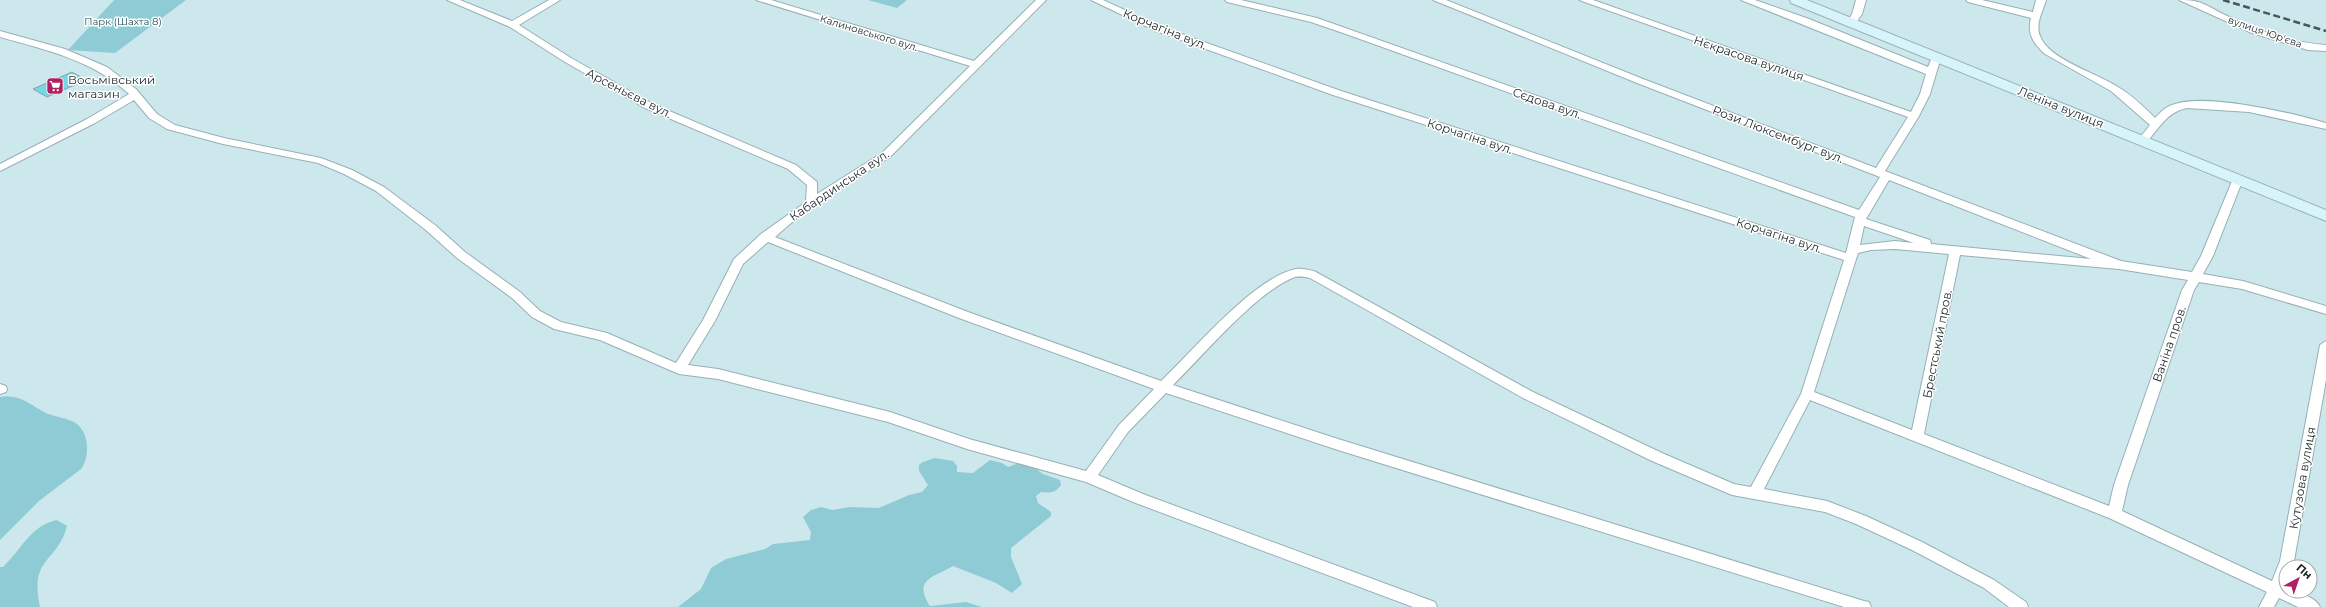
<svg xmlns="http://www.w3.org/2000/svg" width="2326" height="607" viewBox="0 0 2326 607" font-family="Montserrat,sans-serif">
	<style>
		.green { fill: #8ecbd5 }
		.building { fill: #74d8e8; stroke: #89a2a7 }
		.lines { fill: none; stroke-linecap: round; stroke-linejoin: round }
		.minor-casing { stroke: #96b0b4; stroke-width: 2 }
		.secondary-casing { stroke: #96b0b4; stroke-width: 2 }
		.minor { fill: #fff; fill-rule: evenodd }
		.secondary { fill: #d6f4f9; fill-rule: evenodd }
		.rail { stroke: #485659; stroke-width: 2.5; stroke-dasharray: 7 3.5; stroke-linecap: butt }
		.labels { text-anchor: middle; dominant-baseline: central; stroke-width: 3; stroke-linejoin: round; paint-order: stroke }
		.far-park-label { font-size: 10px; fill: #214e55; stroke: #fff }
		.far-street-label { font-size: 10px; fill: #1c2628; stroke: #fff }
		.street-label { font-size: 12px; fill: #1c2628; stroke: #fff }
		.poi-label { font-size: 12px; fill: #1c2628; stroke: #fff; text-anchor: start }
	</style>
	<rect width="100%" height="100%" fill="#cde8ed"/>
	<path class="green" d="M114,0H186L115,53L68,50Z
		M868,0H907L897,8Z
		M0,397C20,393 31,406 48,414C57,417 66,418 74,422C90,431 90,457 81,469L39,501L0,540Z
		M935,458L953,461L957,466V472L973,473L990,460L1002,463L1008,467L1021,462L1029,464L1043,474L1060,480L1061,485C1055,493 1051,493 1041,492L1036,496L1038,503L1051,512V516L1011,548V557L1022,584L1012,593L996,583L953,566C935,577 912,579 930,606L966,602L982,607H678L701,589L711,568L726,559L765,549L773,544L810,540L811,532L803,517L811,510L821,507L832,510L850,507L879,508L909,495L922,492L928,485L919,471V465L923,462Z
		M57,520L67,526C57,564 29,556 40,607H0V567H3C22,549 30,526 57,520Z"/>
	<path class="building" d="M72,72L86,80L47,97L33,89Z"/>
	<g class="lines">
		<defs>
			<path id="minor" d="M447,0H460L512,21L549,0H560L519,25L571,58L653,104L796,165L817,182V194L882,153L970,66L756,0H771L974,61L1036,0H1046L890,157L798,217L775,237L968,312L1161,381C1193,351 1254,277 1296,269C1302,268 1308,270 1314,271L1533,392L1662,453L1734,484L1751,487L1801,394L1844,260L1333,95L1156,31L1091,0H1103L1162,27L1341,91L1846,253L1855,217L1346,34L1311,22L1227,2L1225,0H1241L1317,18L1859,210L1880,177L1637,83L1433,0H1446L1643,79L1876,168L1908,117L1579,0H1593L1911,112L1920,94L1926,74L1741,0H1755L1809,19L1928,67L1933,55H1939L1941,57L1930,94L1919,116L1885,171L2121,261L2192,272L2201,256L2233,179L2238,176L2242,177L2243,179L2213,256L2203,274L2243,281L2326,306V314L2242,289L2199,282L2194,290L2128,485L2122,511L2272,581L2280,561L2320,345L2326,341V380L2294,561L2292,567H2286V591C2296,591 2316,597 2320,607H2298L2279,598L2274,607H2259L2267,592L2109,518L1810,400L1764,489L1827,501L1866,516L1922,542L1994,580L2026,602L2028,607H2009L1984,588L1912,550L1856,524L1825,512L1732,495L1652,461L1523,398L1310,278C1305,277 1300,276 1295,277C1257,291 1203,356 1173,385L1338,439L1864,601L1869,602L1871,607H1844L1338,450L1166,393L1128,432L1098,475L1143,494L1435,602L1437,607H1413L1133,502L1086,482L967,449L888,422L718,379L679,374L600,340L554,329L532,317L512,298L457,258L427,231L376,191L344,174L318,163L223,144L167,129L149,118L134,100L95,123L0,171V164L87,119L129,94C93,60 46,50 0,37V31L65,49L107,67L136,89L157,114L175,125L224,138L321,158L352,170L384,187L435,225L465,252L520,292L540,311L561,322L607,333L676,363L703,320L734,259L761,234L806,202L807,185L788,169L645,108L565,62L510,27ZM1889,180L2091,259L1931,244L1930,240L1866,219ZM1864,226L1914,243L1895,241L1860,245ZM768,242L959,318L1154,389L1119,425L1086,471L969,439L890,412L718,369L688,365L715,321L743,264ZM1895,249L1949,254L1912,430L1814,392L1858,253L1871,250ZM1960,255L2119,269L2188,280L2182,290L2114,485L2109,506L1924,434Z
				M1856,0H1866L1862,14L1855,24H1849L1847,22L1852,14Z
				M1966,0H1982L2033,12L2036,0H2046C2043,11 2035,24 2040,36C2049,60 2097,73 2118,87C2132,95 2144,107 2155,118C2160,113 2165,107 2172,105C2204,92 2292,113 2326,123V129L2249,112L2187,108C2167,112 2159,128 2147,142H2139L2138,140L2150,125L2111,91L2045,54C2033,43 2027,34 2031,18L1968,2Z
				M2179,0C2204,0 2206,6 2225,15C2255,30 2292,43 2326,45V51L2308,50L2252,33Z
				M0,384L6,386L7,389L6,392L0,394Z"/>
			<path id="secondary" d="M1790,0H1807L2326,210V221L1791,3Z"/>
		</defs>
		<use href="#minor" class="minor-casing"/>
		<use href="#secondary" class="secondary-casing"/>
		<use href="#minor" class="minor"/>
		<use href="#secondary" class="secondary"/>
		<path class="rail" d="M2223,0L2326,31"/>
	</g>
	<defs>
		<symbol id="supermarket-square" viewBox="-11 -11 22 22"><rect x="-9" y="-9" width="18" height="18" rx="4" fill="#ad2262" stroke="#fff"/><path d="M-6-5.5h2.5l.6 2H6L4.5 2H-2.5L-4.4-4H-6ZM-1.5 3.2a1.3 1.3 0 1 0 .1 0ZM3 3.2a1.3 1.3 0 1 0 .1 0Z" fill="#fff"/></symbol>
	</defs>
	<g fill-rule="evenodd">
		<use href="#supermarket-square" x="45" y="76" width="20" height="20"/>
	</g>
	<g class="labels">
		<g class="far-park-label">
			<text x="123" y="21">Парк (Шахта 8)</text>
		</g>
		<g class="far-street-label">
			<text transform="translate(2265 32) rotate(19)">вулиця Юр'єва</text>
			<text transform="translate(869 33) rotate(17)">Калиновського вул.</text>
		</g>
		<g class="street-label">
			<text transform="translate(1165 29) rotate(22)">Корчагіна вул.</text>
			<text transform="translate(1749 58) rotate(19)">Нєкрасова вулиця</text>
			<text transform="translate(629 93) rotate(27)">Арсеньєва вул.</text>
			<text transform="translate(1547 103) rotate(19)">Сєдова вул.</text>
			<text transform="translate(2061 107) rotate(22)">Леніна вулиця</text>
			<text transform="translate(1778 134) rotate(21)">Рози Люксембург вул.</text>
			<text transform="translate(1470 136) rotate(18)">Корчагіна вул.</text>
			<text transform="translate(839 185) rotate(-34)">Кабардинська вул.</text>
			<text transform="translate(1779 235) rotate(18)">Корчагіна вул.</text>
			<text transform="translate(1937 344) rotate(-79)">Брестський пров.</text>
			<text transform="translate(2169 344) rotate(-71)">Ваніна пров.</text>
			<text transform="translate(2302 478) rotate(-80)">Кутузова вулиця</text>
		</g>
		<g class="poi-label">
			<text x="68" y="79">Восьмівський<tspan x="68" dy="14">магазин</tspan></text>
		</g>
	</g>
	<g transform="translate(2298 579) rotate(40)"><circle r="19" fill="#ffffff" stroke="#a4a8a9"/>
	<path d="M0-3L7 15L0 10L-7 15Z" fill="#ad2262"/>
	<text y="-6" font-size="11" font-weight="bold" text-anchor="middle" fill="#1c2628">Пн</text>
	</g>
</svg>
